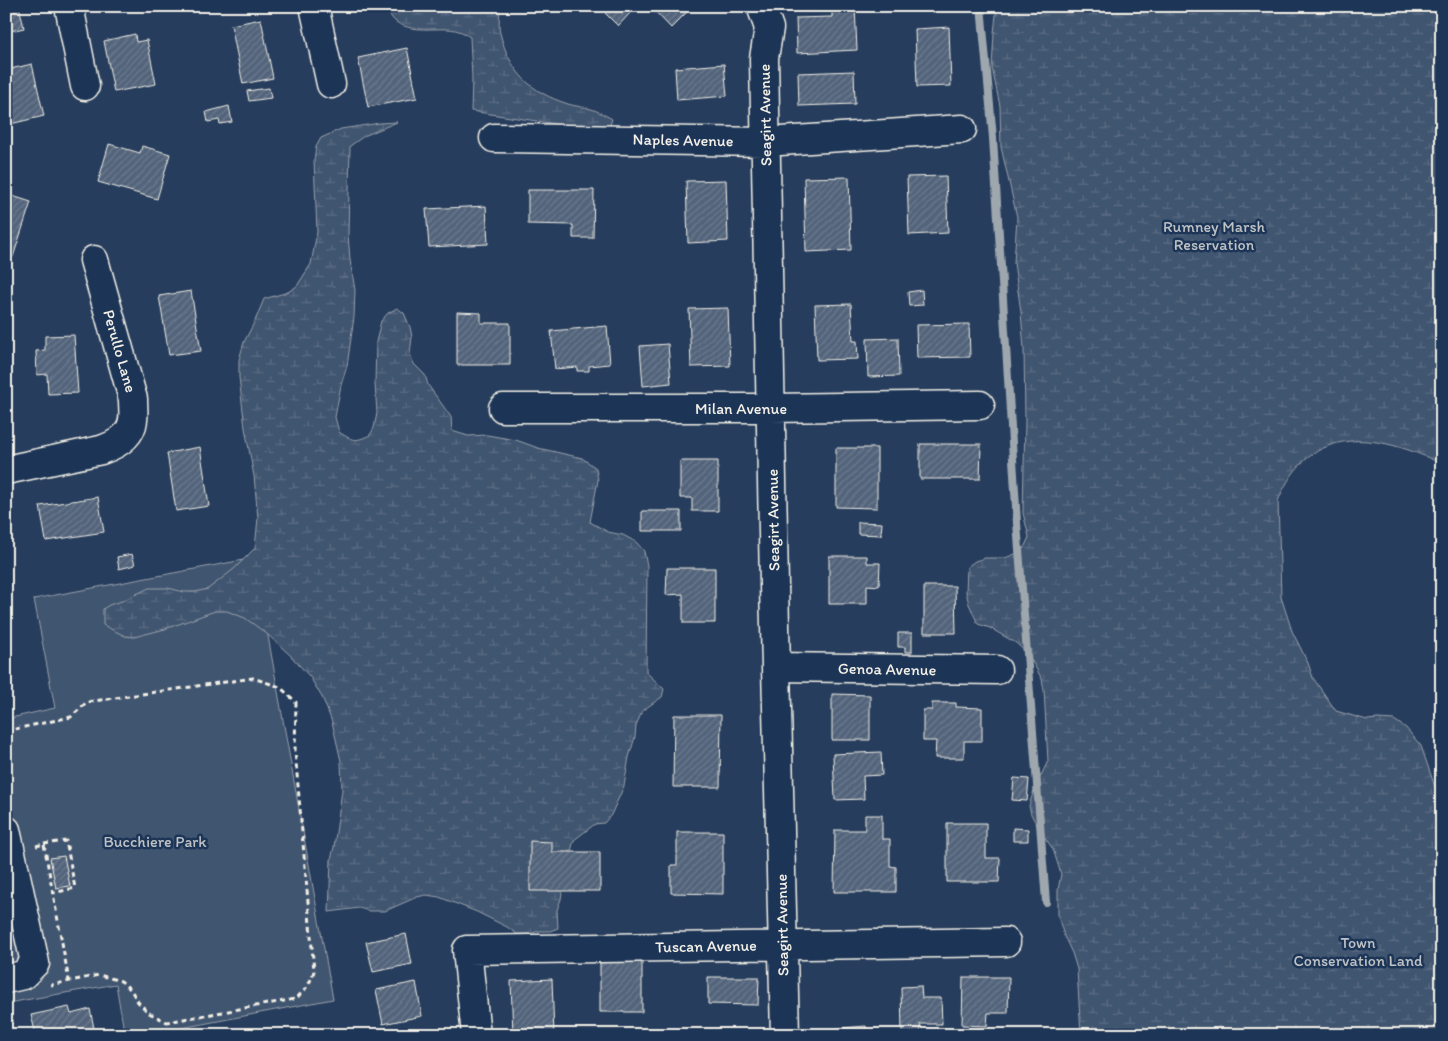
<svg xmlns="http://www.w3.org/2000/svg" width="1448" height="1041" viewBox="0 0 1448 1041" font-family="Itim,sans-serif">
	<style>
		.green { fill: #40546f; stroke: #9aa2ac }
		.wetland { fill: url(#wetland-marsh); stroke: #9aa2ac }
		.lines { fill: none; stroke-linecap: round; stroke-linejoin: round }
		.stream { stroke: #9fa7ae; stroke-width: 8 }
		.building { fill: url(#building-hatch); stroke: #f4f1e8 }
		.minor-casing { stroke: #f4f1e8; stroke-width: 31 }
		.path { stroke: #f4f1e8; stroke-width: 3; stroke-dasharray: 5 4; stroke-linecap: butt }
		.minor { stroke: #1d3557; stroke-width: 28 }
		.labels { text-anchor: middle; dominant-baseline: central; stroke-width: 5; stroke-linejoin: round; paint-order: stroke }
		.street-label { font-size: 16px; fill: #f4f1e8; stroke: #1d3557 }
		.park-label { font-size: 16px; fill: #bec2c4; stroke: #1d3557 }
	</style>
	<defs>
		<pattern id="wetland-marsh" width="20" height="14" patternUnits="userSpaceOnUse" patternTransform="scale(1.25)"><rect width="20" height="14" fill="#40546f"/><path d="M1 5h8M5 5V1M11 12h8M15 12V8" fill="none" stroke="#5c6d84"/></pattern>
		<pattern id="building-hatch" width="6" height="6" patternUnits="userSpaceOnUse" patternTransform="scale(1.25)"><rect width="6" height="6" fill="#52647b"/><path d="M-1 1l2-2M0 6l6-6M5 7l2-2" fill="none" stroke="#6c7b8e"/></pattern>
	</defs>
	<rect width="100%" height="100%" fill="#263d5d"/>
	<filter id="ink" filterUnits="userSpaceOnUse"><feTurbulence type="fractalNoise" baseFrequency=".02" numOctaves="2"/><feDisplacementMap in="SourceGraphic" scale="10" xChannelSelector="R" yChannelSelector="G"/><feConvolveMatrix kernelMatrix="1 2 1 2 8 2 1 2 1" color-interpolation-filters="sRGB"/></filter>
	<g filter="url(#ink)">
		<path class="green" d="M254,558L333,999L145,1035H127L124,1031L116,984L8,1003L6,996V719L55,708L34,599Z"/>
		<path class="wetland" d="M391,6H500C500,15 498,25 500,33C510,72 530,92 568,104C576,107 584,106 591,109C598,111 605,115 612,119L609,128L563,125L471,111L472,78L470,37C466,35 463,32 459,31C440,25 416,35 396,22C393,20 391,16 388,13Z
			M997,6H1442V464C1378,433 1310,422 1278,501L1281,597L1292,631L1308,663L1313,678L1336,711L1367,720L1378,719L1394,720L1406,728L1421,746L1435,787L1442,796V1035H1081L1077,969L1072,953L1064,936L1058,916V890L1061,874L1053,849L1040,831L1031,814L1029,806L1034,790L1048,761L1044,690L1042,679L1028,654L1016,643L990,628L978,624L969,604L966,592L967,567L975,561L985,558H1005L1018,553L1024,548L1029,537L1023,513L1025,420L1024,349L1021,312L1014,263L1017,217L1001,147L1000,106L992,68L994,33Z
			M397,122L364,136L350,146L348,234L350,260L355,290L354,317L347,366L341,385L335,417L339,432C353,441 355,442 370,435L374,428L377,413L375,384L376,342L381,321L388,313L397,308L404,313L410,327L412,337L410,354L414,364L425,375L428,385L451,417L452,431L468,436L487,435L516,440L538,448L582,458L596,468L598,480L590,522L608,532L623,535L636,542L644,551L647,566L646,672L664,689L662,697L643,710L636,725L635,737L629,757L624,786L611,815L604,823L595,824L574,840L565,873L561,899L557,910L558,928L550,931H539L529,934H517L507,927L477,912L439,897L426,895L417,897L385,911H369L359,908L329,912L331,860L334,847L342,790L341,761L332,722L323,699L310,677L290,655L267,634L245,618L227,611H215L165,629L134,637L125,636L103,625V609L109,605L122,601L149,588H168L184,592H195L208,589L234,569L255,548L258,518L254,476L245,428L239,377V360L244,342L255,321L264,299L288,292L297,286L311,264L317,232L314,160L316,147L321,138L341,129L380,123Z"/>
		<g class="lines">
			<path class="stream" d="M981,6L993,138L1017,523L1046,902"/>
		</g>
		<path class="building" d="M6,6H19L24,28L6,32Z
			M612,6H625L631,12L618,26L605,13Z
			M652,6H693L671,28L651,7Z
			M832,6H855L857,50L797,53L796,18L832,17Z
			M261,19L273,78L243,84L231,25Z
			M949,27L951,86L917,87L915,29Z
			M135,34L136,42L147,40L156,84L114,92L104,41Z
			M407,48L417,98L368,107L358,58Z
			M32,64L44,116L6,125V70Z
			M724,64L727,96L677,100L675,68Z
			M854,71L855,104L799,106L798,73Z
			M269,88L271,98L249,101L247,91Z
			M229,106L232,122L220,124L219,120L208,122L206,112Z
			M109,144L140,153L142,146L170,154L157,199L98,182Z
			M946,176L948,233L909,235L907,177Z
			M849,177L851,250L806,252L804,178Z
			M726,180L728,241L688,243L686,181Z
			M528,190H594L593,238H573V225L528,224Z
			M6,194L31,202L13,257L6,254Z
			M486,206L488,244L429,247L426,209Z
			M922,290L923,305L909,306L908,292Z
			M191,291L201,351L169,355L159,296Z
			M851,304L853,341H857L858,359L817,360L815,305Z
			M728,308L730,366L691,367L689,309Z
			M457,312L481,313V323H510V365H457Z
			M969,324L970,357L917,358L916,325Z
			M607,326L610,364L589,366V371H577V367L555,369L551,331Z
			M74,335L78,393L48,394L47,374L37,375L36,351L45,350V336Z
			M898,338L899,376L868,377L867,339Z
			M668,344L671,383L643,386L640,346Z
			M920,444H981L980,479H920Z
			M200,447L209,506L176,511L167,453Z
			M836,448H877V508L836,507Z
			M680,461H718V511H692V498H680Z
			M98,497L104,532L46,541L40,506Z
			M642,511H681V531H642Z
			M858,522L882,523L881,535L858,534Z
			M132,554L135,565L119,569L117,557Z
			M829,556H867V563H880L879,586L867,585V604H829Z
			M667,568H715V623H683V594L666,595Z
			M924,586H955L956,633H924Z
			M898,633H912V652H905V647H898Z
			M832,694L870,695V740H832Z
			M932,703H956V707L982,708V741H964V758H935L936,741H923V710H932Z
			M674,715H721L720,787H673Z
			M881,752L882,775L863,776L864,799L835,800L833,754Z
			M1014,778L1029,779L1027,801L1012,800Z
			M865,815H882V839H890V866L896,867V892H834L835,830H865Z
			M947,823H986V858H1000L999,882H947Z
			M1013,828L1028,829V841H1013Z
			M677,832H723V894L671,893V865H677Z
			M530,841L552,842V852H600V891H530Z
			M64,856L70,886L56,888L50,858Z
			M406,934L412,964L373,972L366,942Z
			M600,959H642V1012H600Z
			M708,977H759L758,1005L708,1004Z
			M963,977H1009L1008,1013H988L987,1026L962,1025Z
			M552,979L554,1035H513L511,981Z
			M416,982L422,1016L383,1024L376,990Z
			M921,986L922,998H941L942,1024H920L921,1033H902L901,987Z
			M69,1007L71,1014L90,1009L95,1033L84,1035H36L31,1015Z
			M866,1026L867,1035H830V1029Z"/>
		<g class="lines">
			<defs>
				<path id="minor" d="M69,6L85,86
					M314,6L331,84
					M761,6L769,28L764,58L774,585L785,1035
					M494,138L765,142L962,129
					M503,408H771L980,405
					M6,470L101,450C116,445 131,437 133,420C134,414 133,406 133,399L94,260
					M776,667L997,670
					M6,830L35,963L23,975L6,979
					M476,1035L467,950L1006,942"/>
			</defs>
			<use href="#minor" class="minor-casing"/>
			<path class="path" d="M6,731L71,717L87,702L253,678L280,687L296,702L295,751L314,971C310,984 305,991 295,999L167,1022L149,1013L138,1002L131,990L121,981L99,975L51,985
				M6,779L12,805
				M44,844L66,841L75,888L53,893
				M36,846L44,844L69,981"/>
			<use href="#minor" class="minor"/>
		</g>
	</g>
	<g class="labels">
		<g class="street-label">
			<text transform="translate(765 115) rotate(-91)">Seagirt Avenue</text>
			<text transform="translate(683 140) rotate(1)">Naples Avenue</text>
			<text transform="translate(120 351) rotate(74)">Perullo Lane</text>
			<text x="741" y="408">Milan Avenue</text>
			<text transform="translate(773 520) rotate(-91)">Seagirt Avenue</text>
			<text transform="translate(887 669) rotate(1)">Genoa Avenue</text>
			<text transform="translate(782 925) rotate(-91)">Seagirt Avenue</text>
			<text transform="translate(706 946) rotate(-1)">Tuscan Avenue</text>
		</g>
		<g class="park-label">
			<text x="1214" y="226">Rumney Marsh<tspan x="1214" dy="18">Reservation</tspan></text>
			<text x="155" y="841">Bucchiere Park</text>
			<text x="1358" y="942">Town<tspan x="1358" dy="18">Conservation Land</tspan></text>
		</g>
	</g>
	<rect width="1448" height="1041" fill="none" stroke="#1d3557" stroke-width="25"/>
	<rect x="12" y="12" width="1423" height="1016" fill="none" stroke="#f4f1e8" stroke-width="2" filter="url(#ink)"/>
</svg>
